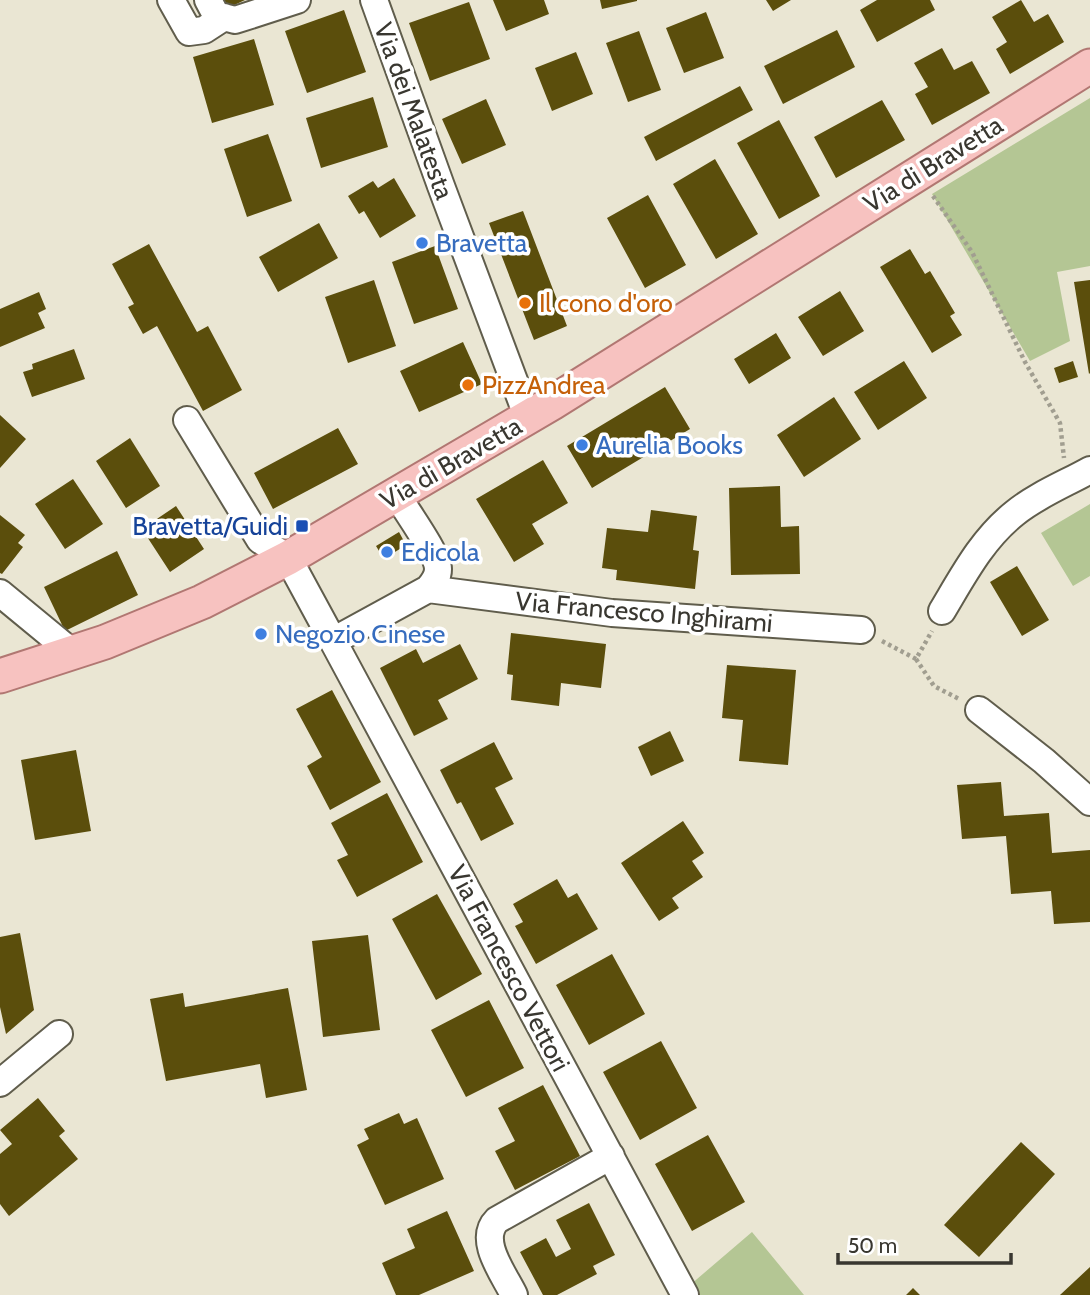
<svg xmlns="http://www.w3.org/2000/svg" width="1090" height="1295" viewBox="0 0 1090 1295" font-family="Cabin,sans-serif">
	<style>
		.green { fill: #b4c694 }
		.building { fill: #5b4e0c }
		.lines { fill: none; stroke-linecap: round; stroke-linejoin: round }
		.minor-casing { stroke: #605d4c; stroke-width: 30 }
		.major-casing { stroke: #b17772; stroke-width: 37 }
		.path { stroke: #a19e90; stroke-width: 4.5; stroke-dasharray: 3.5 3.5; stroke-linecap: butt }
		.minor { stroke: #fff; stroke-width: 26 }
		.major { stroke: #f7c2c0; stroke-width: 33 }
		.shop-dot { fill: #3f7fe0; stroke: #fff; stroke-width: 2.5 }
		.food-dot { fill: #e8710a; stroke: #fff; stroke-width: 2.5 }
		.transit-dot { fill: #1a4fb4; stroke: #fff; stroke-width: 2.5 }
		.labels { text-anchor: middle; dominant-baseline: central; stroke-width: 7; stroke-linejoin: round; paint-order: stroke }
		.street-label { font-size: 26px; fill: #393730; stroke: #fff }
		.shop-label { font-size: 26px; fill: #366cbe; stroke: #fff; text-anchor: start }
		.food-label { font-size: 26px; fill: #c56008; stroke: #fff; text-anchor: start }
		.transit-label { font-size: 26px; fill: #164399; stroke: #fff; text-anchor: end }
	</style>
	<rect width="100%" height="100%" fill="#eae6d3"/>
	<path class="green" d="M1090,98V266L1057,272L1070,341L1030,361L932,194Z
		M1090,504V576L1073,586L1041,533Z
		M752,1232L804,1295H684L683,1291Z"/>
	<path class="building" d="M224,0H245L228,8Z
		M493,0H544L549,14L506,31Z
		M600,0H637V1L602,9Z
		M766,0H791L773,11Z
		M877,0H930L935,10L877,42L860,10Z
		M1021,0L1034,22L1048,14L1064,42L1010,74L996,49L1007,42L992,17Z
		M469,2L490,59L430,81L409,23Z
		M344,10L366,72L307,93L285,31Z
		M706,12L724,58L684,73L666,28Z
		M837,30L855,67L783,104L764,66Z
		M639,31L661,90L628,102L606,43Z
		M254,39L274,105L212,123L193,57Z
		M942,48L954,70L972,61L990,93L932,125L915,94L928,87L914,63Z
		M576,52L593,94L552,111L535,68Z
		M740,86L753,110L656,161L644,137Z
		M373,97L388,147L321,168L306,118Z
		M486,99L506,145L462,164L442,119Z
		M882,100L905,140L836,178L814,137Z
		M779,120L820,196L779,219L737,143Z
		M268,134L292,201L247,217L224,149Z
		M715,159L758,234L716,259L673,184Z
		M394,178L416,216L380,238L364,211L359,214L348,196L373,181L378,188Z
		M648,195L686,265L645,288L607,218Z
		M523,211L567,326L534,340L489,223Z
		M319,223L338,258L278,292L259,257Z
		M149,244L197,332L208,326L242,390L203,411L157,326L143,334L128,307L134,304L112,264Z
		M435,246L458,309L414,324L392,262Z
		M910,249L925,274L930,271L955,313L950,316L962,335L932,353L880,267Z
		M374,280L396,346L348,363L325,297Z
		M1090,280V373L1089,374L1074,282Z
		M840,291L864,331L823,356L798,317Z
		M39,292L46,309L38,313L45,328L0,347V309Z
		M776,333L791,358L749,384L734,359Z
		M463,342L482,384L419,412L400,371Z
		M74,349L85,379L32,397L23,372L33,369L32,364Z
		M904,361L927,398L878,430L854,392Z
		M1073,361L1078,377L1059,383L1054,368Z
		M665,387L690,429L592,488L567,446Z
		M834,397L861,439L804,477L777,435Z
		M0,415L26,439L0,468Z
		M338,428L358,464L273,509L254,473Z
		M130,438L160,486L126,508L96,461Z
		M543,460L568,503L532,524L544,544L514,562L476,499Z
		M73,479L103,524L65,549L35,504Z
		M780,486L781,527L799,526L800,574L731,575L729,488Z
		M176,506L204,549L170,572L142,529Z
		M651,510L697,516L693,550L699,551L695,589L616,580L617,570L602,568L607,528L648,532Z
		M0,515L25,535L18,543L23,547L2,574L0,573Z
		M399,532L406,545L384,559L376,546Z
		M117,551L138,595L65,631L44,587Z
		M1017,566L1049,620L1022,636L990,582Z
		M511,633L606,644L601,688L561,683L559,706L511,700L513,675L507,674Z
		M460,644L478,679L438,700L448,719L414,736L380,668L416,649L423,663Z
		M727,665L796,670L788,765L739,761L743,720L722,718Z
		M332,690L381,782L330,810L307,766L322,757L296,709Z
		M670,731L684,761L651,776L638,747Z
		M494,742L513,779L495,788L514,824L481,841L461,802L457,804L440,770Z
		M76,750L91,831L35,840L21,760Z
		M1001,782L1004,816L1049,813L1052,853L1090,850V922L1054,924L1051,891L1011,894L1006,836L962,839L957,785Z
		M387,793L423,862L357,897L337,860L348,855L331,823Z
		M683,821L704,853L692,861L703,877L672,898L679,908L659,921L621,863Z
		M557,879L568,898L577,893L598,929L536,964L515,926L523,922L513,904Z
		M437,894L482,974L436,1000L392,919Z
		M20,933L34,1010L6,1034L0,1007V937Z
		M368,935L380,1030L323,1037L312,941Z
		M612,954L645,1014L589,1045L556,985Z
		M288,988L307,1090L266,1098L260,1064L166,1081L150,999L183,993L185,1007Z
		M489,1000L524,1068L466,1097L431,1030Z
		M661,1041L697,1108L640,1140L603,1072Z
		M543,1085L580,1156L515,1190L495,1151L515,1141L498,1108Z
		M38,1098L65,1131L59,1136L78,1159L9,1216L0,1204V1154L12,1144L0,1130Z
		M399,1113L404,1124L417,1118L444,1179L385,1205L357,1145L369,1139L364,1129Z
		M708,1135L745,1202L692,1231L655,1164Z
		M1021,1142L1055,1174L979,1257L944,1225Z
		M589,1203L615,1255L593,1266L597,1274L557,1295H543L520,1252L546,1238L556,1257L571,1249L556,1220Z
		M447,1211L474,1271L419,1295H396L382,1263L415,1248L407,1229Z
		M1090,1267V1295H1060Z
		M913,1288L920,1295H906Z"/>
	<g class="lines">
		<defs>
			<path id="minor" d="M171,0L189,32L204,30L224,17
				M208,0L216,15L235,20L297,0
				M374,0L441,186L528,418
				M187,420L260,540L288,558L333,641L428,589C433,583 438,578 438,569C438,554 406,511 397,495
				M428,589L612,613L861,630
				M0,593L74,654
				M942,611C963,576 982,539 1015,513C1037,495 1065,484 1090,470
				M333,641L685,1295
				M979,710L1044,761L1090,802
				M0,1083L59,1034
				M514,1295C504,1274 477,1240 497,1220L611,1156"/>
			<path id="major" d="M0,676L105,642L202,602L288,558L552,403L1090,66"/>
		</defs>
		<use href="#minor" class="minor-casing"/>
		<use href="#major" class="major-casing"/>
		<path class="path" d="M933,196L972,252L1025,362L1060,423L1064,458
			M882,641L916,659L932,631
			M916,659L934,686L961,700"/>
		<use href="#minor" class="minor"/>
		<use href="#major" class="major"/>
	</g>
	<g class="shop-dot">
		<circle cx="422" cy="243" r="7"/>
		<circle cx="582" cy="445" r="7"/>
		<circle cx="387" cy="552" r="7"/>
		<circle cx="261" cy="634" r="7"/>
	</g>
	<g class="food-dot">
		<circle cx="525" cy="303" r="7"/>
		<circle cx="468" cy="385" r="7"/>
	</g>
	<rect class="transit-dot" x="295" y="519" width="14" height="14" rx="3.5"/>
	<g class="labels">
		<g class="street-label">
			<text transform="translate(414 111) rotate(70)">Via dei Malatesta</text>
			<text transform="translate(933 164) rotate(-32)">Via di Bravetta</text>
			<text transform="translate(451 463) rotate(-30)">Via di Bravetta</text>
			<text transform="translate(644 612) rotate(5)">Via Francesco Inghirami</text>
			<text transform="translate(509 968) rotate(62)">Via Francesco Vettori</text>
		</g>
		<g class="shop-label">
			<text x="436" y="243">Bravetta</text>
			<text x="596" y="445">Aurelia Books</text>
			<text x="401" y="552">Edicola</text>
			<text x="275" y="634">Negozio Cinese</text>
		</g>
		<g class="food-label">
			<text x="539" y="303">Il cono d'oro</text>
			<text x="482" y="385">PizzAndrea</text>
		</g>
		<g class="transit-label">
			<text x="288" y="526">Bravetta/Guidi</text>
		</g>
	</g>
	<path d="M838 1253v10h173v-10" fill="none" stroke="#393730" stroke-width="3.5"/>
	<text x="848" y="1253" font-size="21" fill="#393730" stroke="#ffffff" stroke-width="5" paint-order="stroke">50 m</text>
</svg>
